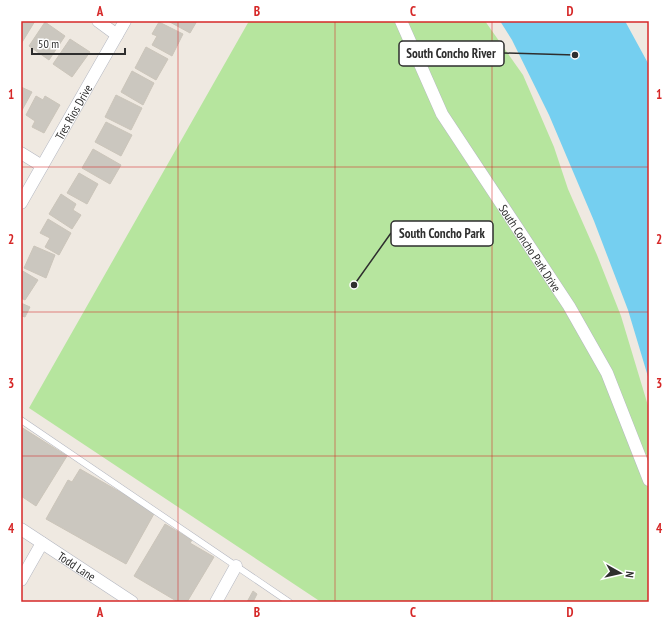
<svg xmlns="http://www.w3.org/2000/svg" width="670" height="623" viewBox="0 0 670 623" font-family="'PT Sans Narrow',sans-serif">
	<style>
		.green { fill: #b6e59e }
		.water { fill: #75cff0 }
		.building { fill: #cbc7bf; stroke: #cbc5ba }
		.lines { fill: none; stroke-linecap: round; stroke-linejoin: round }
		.lane-casing { stroke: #b4b7c1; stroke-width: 7 }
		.street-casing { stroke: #b4b7c1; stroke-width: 13 }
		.lane { stroke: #fff; stroke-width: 6 }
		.street { stroke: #fff; stroke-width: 12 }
		.grid { fill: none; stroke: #d62828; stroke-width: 1; stroke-opacity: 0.55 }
		.labels { text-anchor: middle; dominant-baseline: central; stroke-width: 4; stroke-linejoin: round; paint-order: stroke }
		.street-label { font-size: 12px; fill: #2e2e2e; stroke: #fff }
		.leader { fill: none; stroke: #2e2e2e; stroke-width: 1.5 }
		.callout-dot { fill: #2e2e2e; stroke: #fff; stroke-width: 1.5 }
		.callout { fill: #fff; stroke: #2e2e2e; stroke-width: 1.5 }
		.callout-label { font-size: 13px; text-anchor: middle; font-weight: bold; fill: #2e2e2e }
		.neatline { fill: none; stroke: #d62828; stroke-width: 1.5 }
		.grid-label { font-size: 13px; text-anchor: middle; font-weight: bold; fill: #d62828 }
	</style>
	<rect width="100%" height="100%" fill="#efe9e1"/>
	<path class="green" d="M249,21H485L523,75L554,147L568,189L597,255L621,316L649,409V602H321L29,408Z"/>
	<path class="water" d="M500,21H625L649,65V380L628,310L594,221L549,115L512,40Z"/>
	<path class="building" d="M21,21H35L21,44Z
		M168,21H197L190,33Z
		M45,22L65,36L49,60L29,46Z
		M159,22L183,34L172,56L152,45L157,36L152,34Z
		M70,39L90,52L72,77L53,64Z
		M146,47L168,59L156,80L135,68Z
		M132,71L154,83L143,105L121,92Z
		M21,87L32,92L21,112Z
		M116,95L142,108L131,130L105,117Z
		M36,96L43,100L45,96L60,105L44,133L32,127L35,121L26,115Z
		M106,122L132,135L121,156L95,142Z
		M93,149L121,165L110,184L82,168Z
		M79,173L98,184L87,204L67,193Z
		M61,194L76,204L73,210L81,215L72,229L49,214Z
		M48,219L71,233L59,255L45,247L50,238L40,233Z
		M34,246L55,255L46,278L24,268Z
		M21,270L38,280L25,300L21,298Z
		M21,303L30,307L25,317L22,316L21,318Z
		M21,427L67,456L36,506L21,496Z
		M80,469L155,512L126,564L46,519L68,480L72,482Z
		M165,524L192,540L190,543L214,557L187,602H178L134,576Z
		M253,591L257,594L253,602H247Z"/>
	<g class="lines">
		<defs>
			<path id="lane" d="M21,420L289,602"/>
			<g id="street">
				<path d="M98,21L117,35"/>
				<path id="s1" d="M401,21L442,114L569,306L607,373L649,480"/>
				<path d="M21,153L42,166"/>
				<path id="s2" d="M21,203L125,21"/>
				<path id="s3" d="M21,529L132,602"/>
				<path d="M21,580L42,543"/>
				<path d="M216,602L236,566"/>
			</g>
		</defs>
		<use href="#lane" class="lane-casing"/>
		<use href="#street" class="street-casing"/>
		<use href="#lane" class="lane"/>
		<use href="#street" class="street"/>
	</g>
	<path class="grid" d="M178,21V602M335,21V602M492,21V602M21,167H649M21,312H649M21,456H649"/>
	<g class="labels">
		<g class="street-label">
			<text stroke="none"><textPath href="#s2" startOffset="105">Tres Rios Drive</textPath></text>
			<text stroke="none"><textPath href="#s1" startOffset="262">South Concho Park Drive</textPath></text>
			<text stroke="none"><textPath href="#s3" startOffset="67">Todd Lane</textPath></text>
		</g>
	</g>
	<path class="leader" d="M575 55L504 53M354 285L391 233"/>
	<g class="callout-dot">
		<circle cx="575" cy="55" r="4"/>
		<circle cx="354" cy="285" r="4"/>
	</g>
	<g class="callout">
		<rect x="399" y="41" width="105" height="25" rx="4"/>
		<rect x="391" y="221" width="102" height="25" rx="4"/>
	</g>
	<g class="callout-label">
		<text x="451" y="58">South Concho River</text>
		<text x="442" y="238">South Concho Park</text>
	</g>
	<rect width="670" height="623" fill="none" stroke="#ffffff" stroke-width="44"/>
	<g transform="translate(620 573) rotate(98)" stroke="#ffffff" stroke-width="3" paint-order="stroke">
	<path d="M0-3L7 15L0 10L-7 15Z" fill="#2e2e2e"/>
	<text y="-6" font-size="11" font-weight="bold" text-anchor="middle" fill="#2e2e2e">N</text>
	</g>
	<path d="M32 48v6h93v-6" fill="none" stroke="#2e2e2e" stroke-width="2"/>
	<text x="38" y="48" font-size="12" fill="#2e2e2e" stroke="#ffffff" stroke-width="3" paint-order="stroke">50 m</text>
	<rect x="22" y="22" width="626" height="579" class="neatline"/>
	<g class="grid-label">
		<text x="100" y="16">A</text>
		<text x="257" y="16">B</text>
		<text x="413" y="16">C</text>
		<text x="570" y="16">D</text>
		<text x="11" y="99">1</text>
		<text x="659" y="99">1</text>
		<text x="11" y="244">2</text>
		<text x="659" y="244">2</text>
		<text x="11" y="388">3</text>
		<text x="659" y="388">3</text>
		<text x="11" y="533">4</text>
		<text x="659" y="533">4</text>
		<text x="100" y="617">A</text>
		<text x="257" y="617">B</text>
		<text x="413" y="617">C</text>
		<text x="570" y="617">D</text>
	</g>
</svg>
